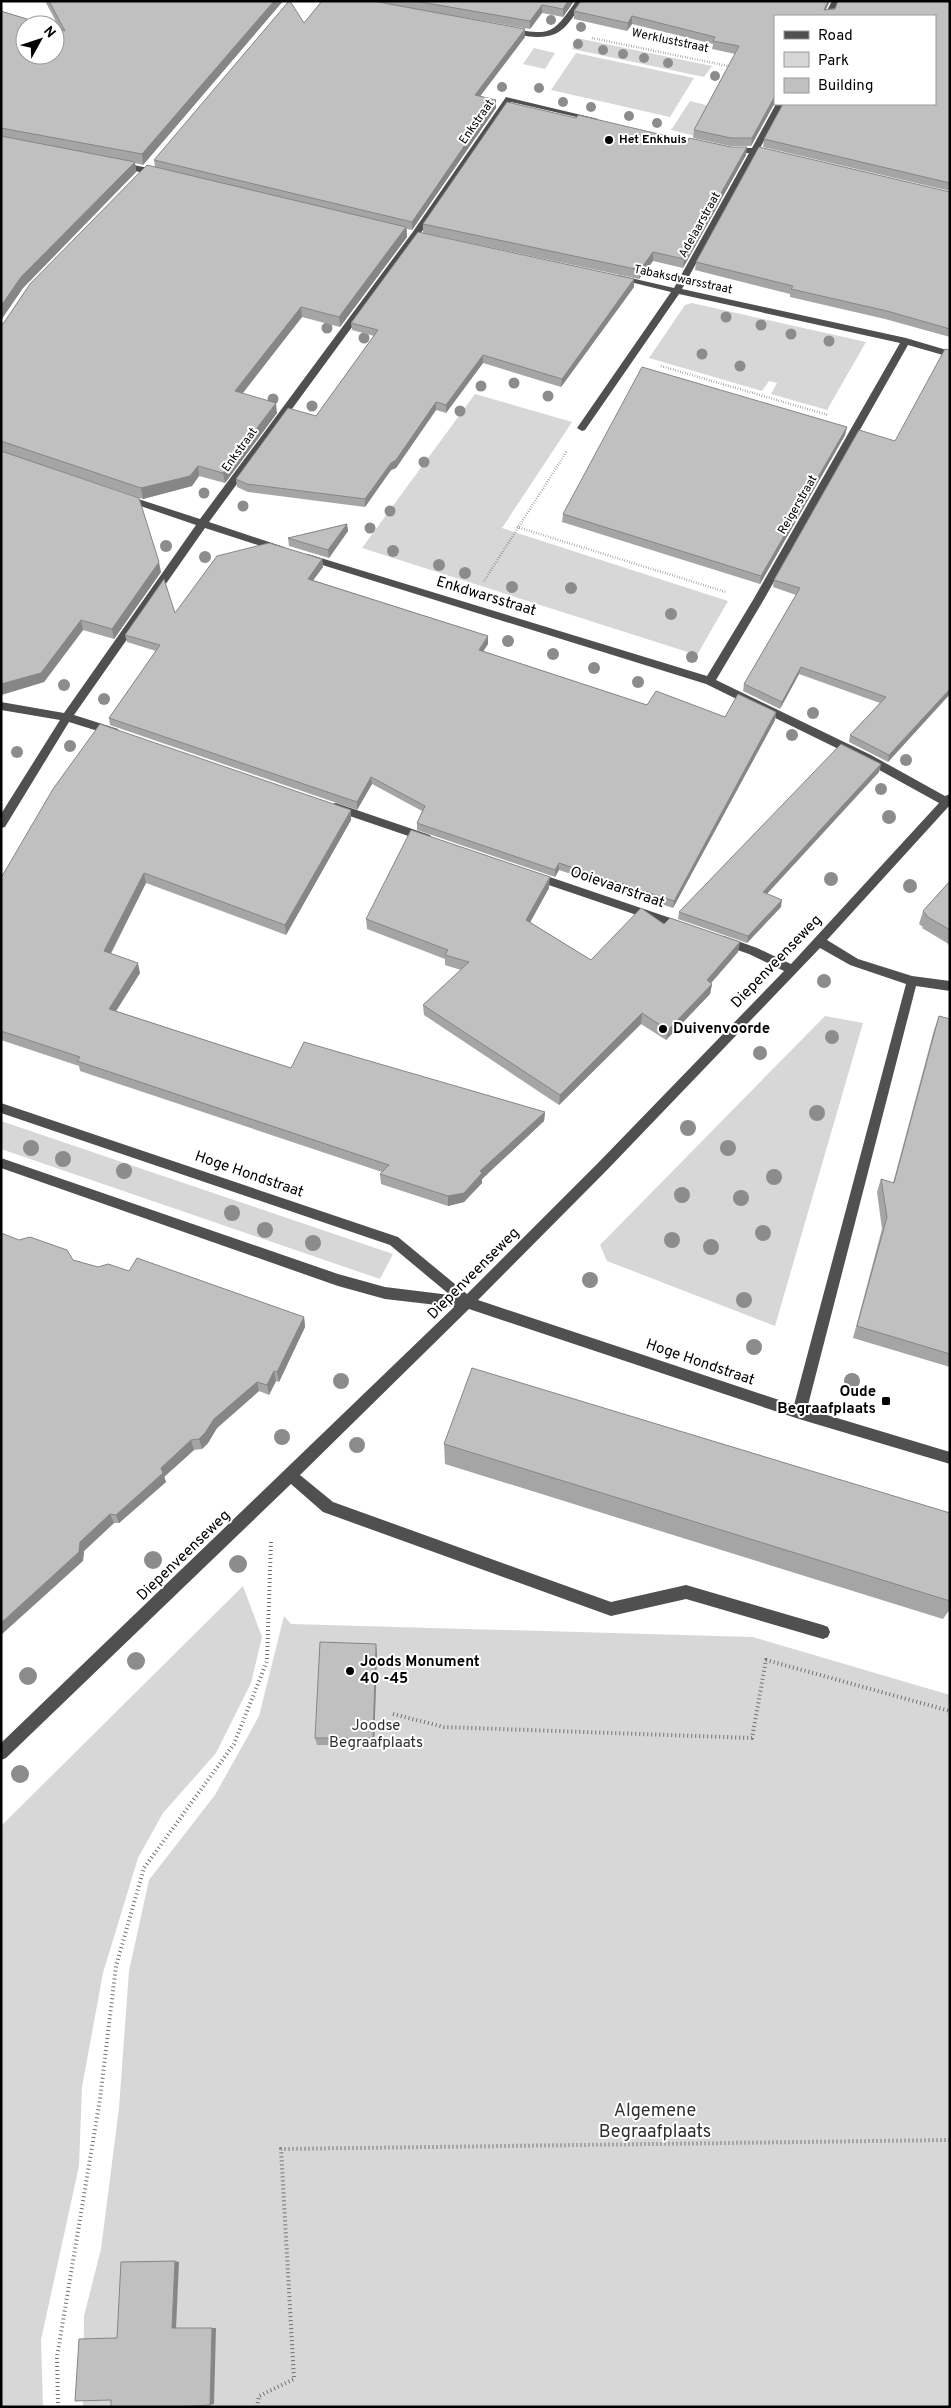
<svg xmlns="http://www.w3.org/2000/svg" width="951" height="2408" viewBox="0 0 951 2408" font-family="Overpass,sans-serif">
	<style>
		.green { fill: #d7d7d7 }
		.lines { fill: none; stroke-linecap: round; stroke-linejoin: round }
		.path-far1 { stroke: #727272; stroke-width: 2.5; stroke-dasharray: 0.5 2; stroke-linecap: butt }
		.path { stroke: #727272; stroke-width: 4; stroke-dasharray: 1 3; stroke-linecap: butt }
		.minor { fill: #505050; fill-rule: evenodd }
		.tree { fill: #8c8c8c }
		.wall { fill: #a5a5a5 }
		.shaded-wall { fill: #868686 }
		.building { fill: #c0c0c0; stroke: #868686 }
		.poi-dot { fill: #000; stroke: #fff; stroke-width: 2 }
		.labels { text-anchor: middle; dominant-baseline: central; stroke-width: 4; stroke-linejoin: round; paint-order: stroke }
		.far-street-label { font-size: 12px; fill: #000; stroke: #fff }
		.far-poi-label { font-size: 12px; font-weight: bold; fill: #000; stroke: #fff; text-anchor: start }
		.street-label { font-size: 15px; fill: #000; stroke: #fff }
		.poi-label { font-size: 15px; font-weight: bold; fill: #000; stroke: #fff; text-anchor: start }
		.park-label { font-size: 15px; fill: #2e2e2e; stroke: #fff }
		.near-park-label { font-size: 18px; fill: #2e2e2e; stroke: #fff }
	</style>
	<rect width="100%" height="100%" fill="#fff"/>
	<path class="green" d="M577,38L712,66L704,77L572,49Z
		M534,48L555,53L545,69L523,64Z
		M576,53L694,78L670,117L551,90Z
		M690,101L730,111L711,140L671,130Z
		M692,303L866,342L827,410L771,394L777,383L769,381L762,391L649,358L685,305Z
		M475,394L572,422L502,528L728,601L697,655L362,548Z
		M825,1016L863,1023L775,1326L607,1261L600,1245Z
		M1,1121L393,1254L380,1279L1,1149Z
		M243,1586L262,1637L251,1683L216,1753L163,1813L138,1858L103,1973L82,2087L79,2166L41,2340L43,2407H1V1826Z
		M284,1616L291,1624L753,1637L950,1695V2407H83L84,2316L101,2249L119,2108L129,1971L149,1880L215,1795L259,1716Z"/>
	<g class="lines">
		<path class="path-far1" d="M592,38L733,67
			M661,366L828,415
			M517,527L726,592
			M484,581L567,451"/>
		<path class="path" d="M393,1714L444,1727L752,1738L766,1660L950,1711
			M58,2407L57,2357L100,2099L116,1966L144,1868L234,1744L267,1661L271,1542
			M257,2407L259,2396L294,2379L281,2149L950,2140"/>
		<path class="minor" d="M576,1H584C566,27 561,41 526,36C519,34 510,34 504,30L508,28C550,35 551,37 576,1Z
			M832,1H840L832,16H824Z
			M506,97L598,119L594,121L511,102L418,237L209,522L284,547V551H276L205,528L74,715L118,729V735L114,736L69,722L5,827L1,828V814L60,720L1,710V702L64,713L196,525L123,500V496H129L200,519L412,233Z
			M776,104H784L760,148L776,154L772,157L757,153L682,289L906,338L950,351V357L908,345L763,601L716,680L871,755L945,796L950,794V805L827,940L858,959L912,976L950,981V991L916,986L807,1409L950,1452V1464L799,1419L469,1309L300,1475L333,1502L611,1602L686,1585L823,1625L828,1627L830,1632L828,1637L823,1639L686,1599L611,1616L323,1512L291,1484L6,1758L1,1760V1743L454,1307L385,1299L338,1286L1,1168V1158L338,1274L385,1287L450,1295L390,1245L1,1113V1103L398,1237L467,1294L599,1162L784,971L749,954L720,944L718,941L720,938L724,936L757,948L791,964L939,803L863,761L706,684L303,559L302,557L307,554L311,555L707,676L753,600L900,343L679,294L585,430L582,431L577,428L671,292L614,278L618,275L674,288L749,153L730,154L726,151L730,148H752ZM820,948L850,965L906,984L794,1405L478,1300L608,1169Z
			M119,162L158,170L162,173L158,176L116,167L115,165Z
			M336,803L430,835L432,838L426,842L332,810L331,807L332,804Z
			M535,872L688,924L690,927L684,931L531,879L529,876Z"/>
	</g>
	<g class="tree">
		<circle cx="551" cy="20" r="5"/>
		<circle cx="581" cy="27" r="5"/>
		<circle cx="578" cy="44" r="5"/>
		<circle cx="603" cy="50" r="5"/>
		<circle cx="623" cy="54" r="5"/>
		<circle cx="644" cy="58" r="5"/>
		<circle cx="668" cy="63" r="5"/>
		<circle cx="715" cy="76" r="5"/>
		<circle cx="502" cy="87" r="5"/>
		<circle cx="539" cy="88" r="5"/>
		<circle cx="563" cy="102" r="5"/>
		<circle cx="591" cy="107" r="5"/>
		<circle cx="629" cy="116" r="5"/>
		<circle cx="657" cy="123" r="5"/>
		<circle cx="726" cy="317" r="5.5"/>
		<circle cx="761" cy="325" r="5.5"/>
		<circle cx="327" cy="328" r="5.5"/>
		<circle cx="791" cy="334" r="5.5"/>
		<circle cx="364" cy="338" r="5.5"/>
		<circle cx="829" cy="341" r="5.5"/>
		<circle cx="702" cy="354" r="5.5"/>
		<circle cx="740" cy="366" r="5.5"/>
		<circle cx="514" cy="383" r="5.5"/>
		<circle cx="481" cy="386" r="5.5"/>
		<circle cx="548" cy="396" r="5.5"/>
		<circle cx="273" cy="399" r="5.5"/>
		<circle cx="312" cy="406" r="5.5"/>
		<circle cx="460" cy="411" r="5.5"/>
		<circle cx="424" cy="462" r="5.5"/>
		<circle cx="204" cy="493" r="5.5"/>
		<circle cx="243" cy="506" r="5.5"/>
		<circle cx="390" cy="511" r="5.5"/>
		<circle cx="370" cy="528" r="5.5"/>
		<circle cx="166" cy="546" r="6"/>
		<circle cx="393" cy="551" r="6"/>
		<circle cx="205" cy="557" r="6"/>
		<circle cx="439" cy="565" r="6"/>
		<circle cx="465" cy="573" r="6"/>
		<circle cx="512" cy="587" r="6"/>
		<circle cx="571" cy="588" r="6"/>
		<circle cx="671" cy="614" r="6"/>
		<circle cx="508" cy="641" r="6"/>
		<circle cx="553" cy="654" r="6"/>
		<circle cx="692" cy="657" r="6"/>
		<circle cx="594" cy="668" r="6"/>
		<circle cx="638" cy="682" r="6"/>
		<circle cx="64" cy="685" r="6"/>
		<circle cx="104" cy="699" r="6"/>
		<circle cx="813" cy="713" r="6"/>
		<circle cx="792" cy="735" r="6"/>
		<circle cx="70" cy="746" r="6"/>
		<circle cx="17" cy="752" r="6"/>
		<circle cx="906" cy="760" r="6"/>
		<circle cx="881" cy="789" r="6"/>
		<circle cx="889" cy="817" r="7"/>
		<circle cx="831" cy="879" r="7"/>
		<circle cx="910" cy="886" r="7"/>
		<circle cx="824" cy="981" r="7"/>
		<circle cx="832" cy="1037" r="7"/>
		<circle cx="760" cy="1053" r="7"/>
		<circle cx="817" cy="1113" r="8"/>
		<circle cx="688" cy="1128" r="8"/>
		<circle cx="31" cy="1148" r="8"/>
		<circle cx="728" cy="1148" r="8"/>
		<circle cx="63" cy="1159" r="8"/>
		<circle cx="124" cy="1171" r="8"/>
		<circle cx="774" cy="1177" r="8"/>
		<circle cx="682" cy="1195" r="8"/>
		<circle cx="741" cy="1198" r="8"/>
		<circle cx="232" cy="1213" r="8"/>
		<circle cx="265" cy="1230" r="8"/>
		<circle cx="763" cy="1233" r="8"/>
		<circle cx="672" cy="1240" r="8"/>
		<circle cx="313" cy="1243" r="8"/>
		<circle cx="711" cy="1247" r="8"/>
		<circle cx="590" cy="1280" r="8"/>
		<circle cx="744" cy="1300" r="8"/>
		<circle cx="754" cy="1347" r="8"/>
		<circle cx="341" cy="1381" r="8"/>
		<circle cx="852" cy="1381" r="8"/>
		<circle cx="282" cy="1437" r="8"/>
		<circle cx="357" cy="1445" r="8"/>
		<circle cx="153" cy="1560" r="9"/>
		<circle cx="238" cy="1564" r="9"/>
		<circle cx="136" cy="1661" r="9"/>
		<circle cx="28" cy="1676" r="9"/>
		<circle cx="20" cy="1774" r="9"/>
	</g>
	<path class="wall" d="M45,1H283L143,165L135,163L136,172L23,288L1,320V11L60,29Z
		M322,1H574L563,17L542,13L530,29L444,14L525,29V37L480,96L496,108L412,230L407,229V237L340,327L302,317L242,393L277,413L225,483L199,476L192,486L143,499L48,467L161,572L114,639L83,630L44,682L1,695V324H3L155,167L154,160L304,23Z
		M950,1V191L763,147L764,139L935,104L775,16V103L751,146H730L693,138L694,130L735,54L712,49L713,44L632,24L627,31L574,19V11L826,9Z
		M576,118L746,155L683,268L653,261L639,279L423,233V224Z
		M950,192V337L885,319L790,297V294L695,270L696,262Z
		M634,279V287L561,387L483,363L446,413L436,410L396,468L391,470L365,507L248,492L237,487L236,479L316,416L374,336L352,330L351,323Z
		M847,427L845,435L760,584L562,522L563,514Z
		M895,441L950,694L888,762L849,742L850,735L880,703L799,674L780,709L743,691L744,684L796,595L773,587L774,580Z
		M347,524L348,531L329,558L289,546L288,538Z
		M322,559L323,567L313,580L488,636V644L483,651L647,705L725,717L776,712L775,720L673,908L559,870L555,877L417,830V823L422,811L372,784L357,810L110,725L109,718L156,651L127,642L125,635L175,613Z
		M881,764L879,772L767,894L781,907L747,943L678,919L679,912Z
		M351,810V820L286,935L146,883L111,954L140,973L116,1011L291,1068L545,1112L544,1121L482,1179V1183L464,1202L448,1206L381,1184L380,1174L382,1172L80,1071L79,1066L1,1040V878Z
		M950,881V947L947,943L922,928L923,927L919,924L923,911Z
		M549,888L530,922L591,960L664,924L738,952L711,983L712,984L710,994L666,1040L641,1024L559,1105L424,1015L423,1005L461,970L445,965V959L367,929L366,919Z
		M939,1016L950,1019V1367L853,1338L882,1229L877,1192L881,1179L893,1183L934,1030Z
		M73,1260L98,1267L129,1271L304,1317L305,1327L279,1382L276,1381L269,1395L259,1391L217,1428L208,1443L202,1449L194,1450L164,1477L166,1482L119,1523H114L84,1551L83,1561Z
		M444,1444L950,1513V1609L943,1619L445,1464Z
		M377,1653L374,1745H317L315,1738Z"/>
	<path class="shaded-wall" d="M274,1H283L143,165L142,154Z
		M568,1H574L563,17V9Z
		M828,1H830L823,16L824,10Z
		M542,5V13L530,29V21Z
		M632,16V24L627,31L628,23Z
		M525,29V37L475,103V95Z
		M775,96L774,103L751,146L752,138Z
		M496,100V108L412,230V222Z
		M747,147L746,155L683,268L684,259Z
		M135,162L136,172L23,288L1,320V306L21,277Z
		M406,227L407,237L340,327L339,317Z
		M653,252V261L639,279L640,270Z
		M634,279V287L561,387L562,379Z
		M301,307L302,317L236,402L235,391Z
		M483,355V363L446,413V405Z
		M436,402V410L396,468L391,470L365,507V499Z
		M276,403L277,413L225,483L223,473Z
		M847,427L845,435L760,584L761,576Z
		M198,466L199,476L192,486L143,499L141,488Z
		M347,524L348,531L329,558L328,550Z
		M322,559L323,567L309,586L308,579Z
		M159,562L161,572L114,639L112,629Z
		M81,620L83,630L44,682L1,695V684Z
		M488,636V644L479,658V650Z
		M801,667L799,674L780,709L782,702Z
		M950,689V694L888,762L889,755Z
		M776,712L775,720L673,908L674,901Z
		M881,764L879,772L762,899L763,892Z
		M371,777L372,784L357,810V802Z
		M351,810V820L286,935L285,925Z
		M559,863V870L555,877V870Z
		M144,873L146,883L106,962L104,951Z
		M550,877L549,888L526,930V920Z
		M782,900L781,907L747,943L748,936Z
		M740,942L738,952L705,990L707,980Z
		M138,963L140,973L111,1019L109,1009Z
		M712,984L710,994L666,1040L668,1030Z
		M642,1013L641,1024L559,1105L560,1095Z
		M545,1112L544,1121L482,1179V1183L464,1202L448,1206V1196L480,1171Z
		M304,1317L305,1327L279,1382L277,1372Z
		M274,1371L276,1381L269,1395L267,1385Z
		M257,1382L259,1391L217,1428L208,1443L202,1449L199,1439L214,1419Z
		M191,1440L194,1450L164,1477L161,1468Z
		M163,1473L166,1482L119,1523L116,1515Z
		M110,1514L114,1523L84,1551L83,1561L1,1635V1623L80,1542Z
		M376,1644L377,1653L374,1745L373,1738Z
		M175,2261L179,2262L176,2329L172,2328Z
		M212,2328H216L214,2404L210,2405Z"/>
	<path class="building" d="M49,1H274L142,154L1,128V11L46,25H25V55H55V28L65,31Z
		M289,1H290L304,23L322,1H373L525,29L475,95L496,100L412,222L154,160Z
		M415,1H568L563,9L542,5L530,21Z
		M581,1H828L824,10L835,9L838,1H950V183L764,139L783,104H935V16H775V96L752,138H731L694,130L739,46L713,41L715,37L632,16L628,23L574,11Z
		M507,102L576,118L578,115L688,141L689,138L731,147H747L684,259L653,252L640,270L423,224Z
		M1,136L135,162L21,277L1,306Z
		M759,147L950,192V329L887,311L791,289L793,286L696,262Z
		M147,165L406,227L339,317L301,307L235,391L276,403L223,473L198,466L190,476L141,488L1,441V324H3L30,284Z
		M418,232L634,279L562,379L483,355L446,405L436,402L396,460L391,463L365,499L247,484L236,479L288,408L316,416L378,330L351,323Z
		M945,349L950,350V689L889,755L850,735L886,697L801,667L782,702L744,684L800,588L774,580L859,430L895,441Z
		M642,367L847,427L761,576L563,514Z
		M1,451L139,498L159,562L112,629L81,620L41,673L1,684Z
		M347,524L328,550L288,538Z
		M269,543L322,559L308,579L488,636L479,650L647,705L656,691L725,717L738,694L776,712L674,901L559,863L555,870L417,823L425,806L371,777L357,802L109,718L160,645L125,635L164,579L175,613L217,556Z
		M100,724L351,810L285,925L144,873L104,951L138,963L109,1009L291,1068L304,1042L545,1112L480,1171L482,1173L464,1193L448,1196L380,1174L389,1165L77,1061L80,1057L1,1031V878L53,789Z
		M841,744L881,764L763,892L782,900L748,936L679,912Z
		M411,830L550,877L526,920L591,960L641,908L664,924L670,918L740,942L707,980L712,984L668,1030L642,1013L560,1095L423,1005L469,962L445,955L448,950L366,919Z
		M950,881V930L926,916L927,915L923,911Z
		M939,1016L950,1019V1354L857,1326L887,1217L881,1179L894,1183Z
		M1,1233L19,1240L30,1237L67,1250L73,1260L98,1267L108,1264L129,1271L137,1258L304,1317L277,1372L274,1371L267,1385L257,1382L214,1419L205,1433L199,1439L191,1440L161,1468L163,1473L116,1515L110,1514L80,1542L79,1552L1,1623Z
		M472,1368L950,1513V1601L444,1444Z
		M320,1642L376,1644L373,1738H315Z
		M175,2261L172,2328H212L210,2405L177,2407H111V2400L75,2401L79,2339L117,2338L121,2262Z"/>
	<g class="poi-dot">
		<circle cx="609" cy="140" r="5"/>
		<circle cx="663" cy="1029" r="5"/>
		<rect x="881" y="1396" width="10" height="10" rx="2.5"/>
		<circle cx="350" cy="1671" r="5"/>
	</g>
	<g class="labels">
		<g class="far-street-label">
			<text transform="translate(670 41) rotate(12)">Werkluststraat</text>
			<text transform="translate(477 122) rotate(-55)">Enkstraat</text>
			<text transform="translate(700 225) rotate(-61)">Adelaarstraat</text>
			<text transform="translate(683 280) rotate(12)">Tabaksdwarsstraat</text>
			<text transform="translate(240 450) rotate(-54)">Enkstraat</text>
			<text transform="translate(798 505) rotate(-60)">Reigerstraat</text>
		</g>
		<g class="far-poi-label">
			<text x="619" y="140">Het Enkhuis</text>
		</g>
		<g class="street-label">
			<text transform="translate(486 597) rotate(17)">Enkdwarsstraat</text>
			<text transform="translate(617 888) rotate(19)">Ooievaarstraat</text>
			<text transform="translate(777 962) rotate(-46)">Diepenveenseweg</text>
			<text transform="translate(249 1175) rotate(19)">Hoge Hondstraat</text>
			<text transform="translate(474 1274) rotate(-45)">Diepenveenseweg</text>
			<text transform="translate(700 1363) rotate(19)">Hoge Hondstraat</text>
			<text transform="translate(184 1556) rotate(-44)">Diepenveenseweg</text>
		</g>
		<g class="poi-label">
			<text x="673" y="1029">Duivenvoorde</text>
			<text x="876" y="1392" text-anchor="end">Oude<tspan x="876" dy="17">Begraafplaats</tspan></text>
			<text x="360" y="1662">Joods Monument<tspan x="360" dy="17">40 -45</tspan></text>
		</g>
		<g class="park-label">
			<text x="376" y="1726">Joodse<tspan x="376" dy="17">Begraafplaats</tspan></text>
		</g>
		<g class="near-park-label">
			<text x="655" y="2111">Algemene<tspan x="655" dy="21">Begraafplaats</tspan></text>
		</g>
	</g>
	<rect width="951" height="2408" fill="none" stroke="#000000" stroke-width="5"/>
	<rect x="774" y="15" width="162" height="90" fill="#ffffff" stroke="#999999"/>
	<rect x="784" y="31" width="25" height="8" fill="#505050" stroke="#999999"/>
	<text x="818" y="40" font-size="15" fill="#000000">Road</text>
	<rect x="784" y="52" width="25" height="15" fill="#d7d7d7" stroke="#999999"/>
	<text x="818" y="65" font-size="15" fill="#000000">Park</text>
	<rect x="784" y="78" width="25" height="15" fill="#c0c0c0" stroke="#999999"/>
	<text x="818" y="90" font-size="15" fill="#000000">Building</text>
	<g transform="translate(40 40) rotate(50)"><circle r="24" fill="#ffffff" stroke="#999999"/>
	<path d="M0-4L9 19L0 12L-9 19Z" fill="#000000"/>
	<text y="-8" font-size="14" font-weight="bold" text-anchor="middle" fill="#000000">N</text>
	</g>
</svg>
